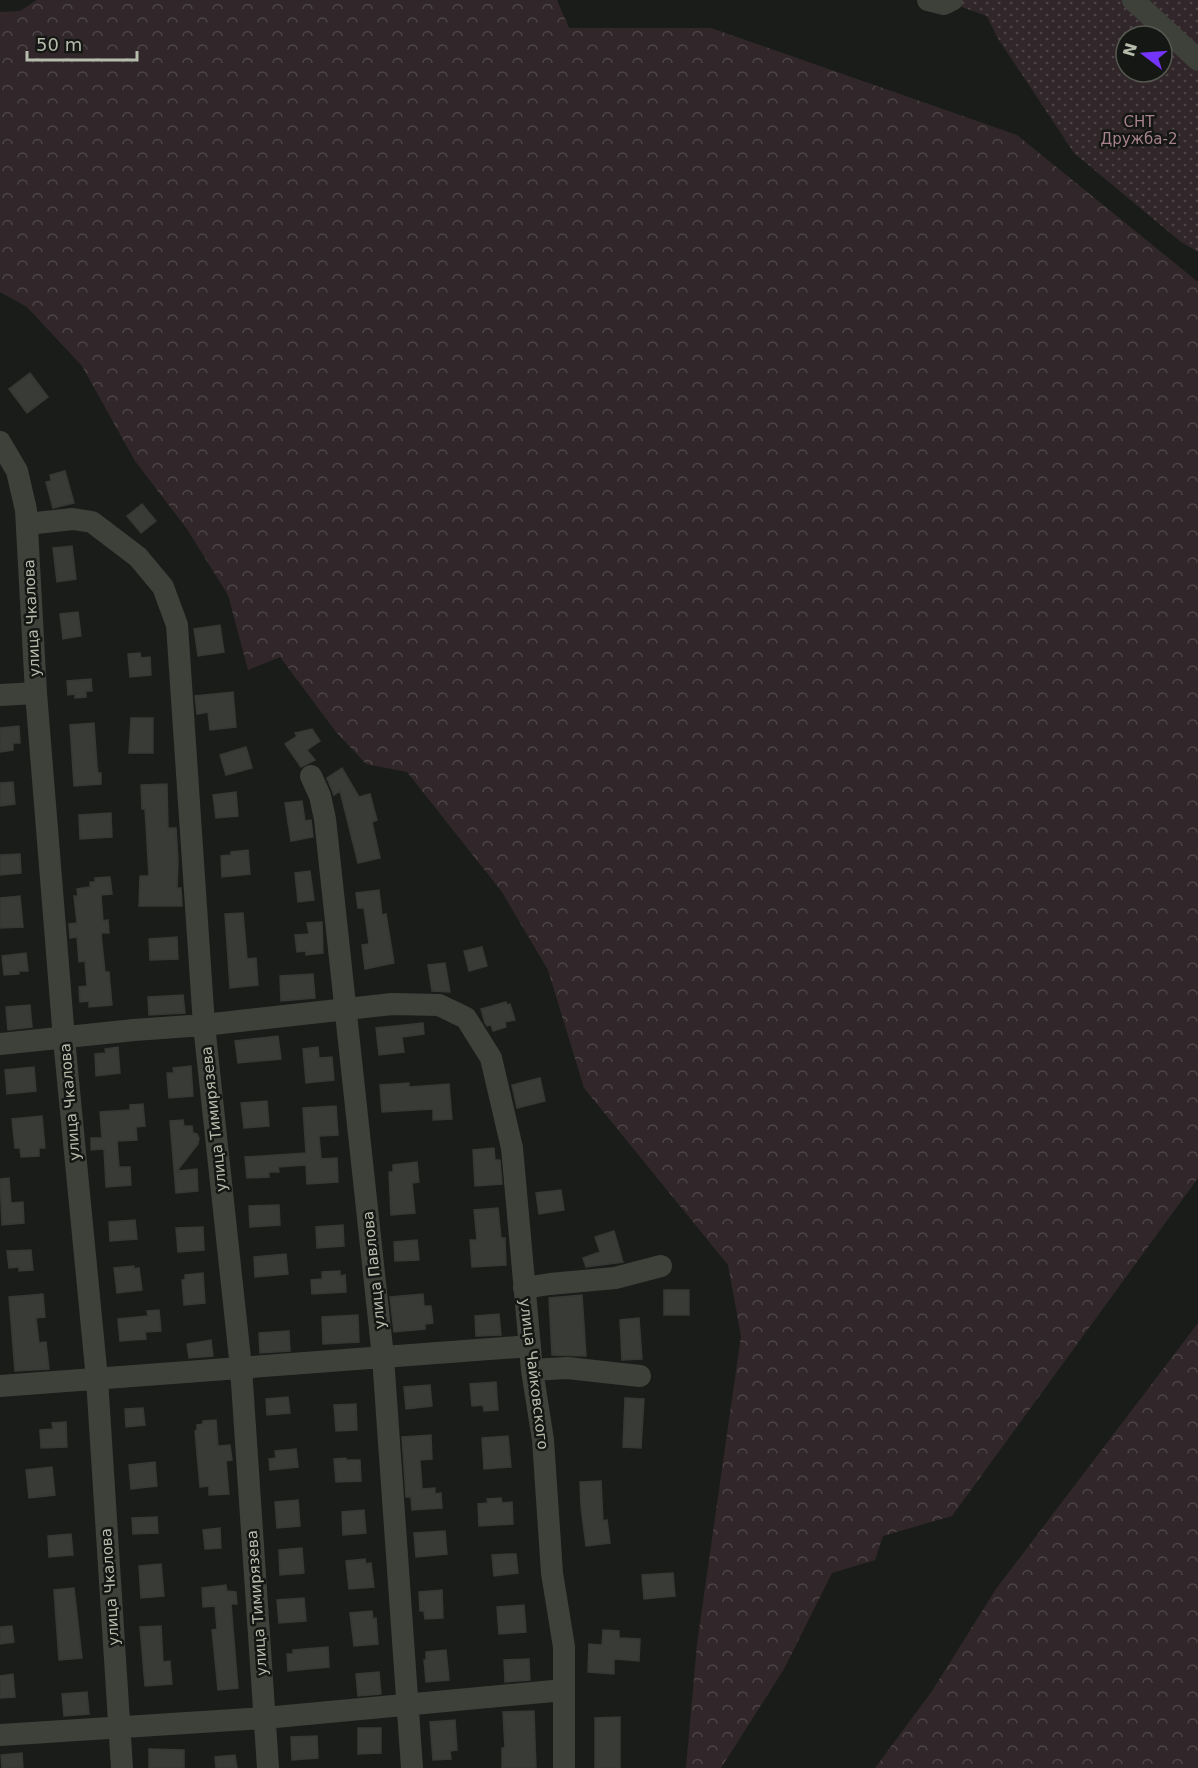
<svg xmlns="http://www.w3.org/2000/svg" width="1198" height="1768" viewBox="0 0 1198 1768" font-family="'DejaVu Sans',sans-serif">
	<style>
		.forest { fill: url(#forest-crowns) }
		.garden { fill: url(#garden-dots); fill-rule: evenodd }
		.building { fill: #393b36; stroke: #353833; stroke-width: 1.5 }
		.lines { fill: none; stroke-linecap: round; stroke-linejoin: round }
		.minor { stroke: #3e413a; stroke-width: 22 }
		.labels { text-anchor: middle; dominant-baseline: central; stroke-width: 5; stroke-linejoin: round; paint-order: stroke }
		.park-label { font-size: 15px; fill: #a7828c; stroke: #151714 }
		.street-label { font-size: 15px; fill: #b6bcab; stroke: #151714 }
	</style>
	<defs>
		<pattern id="forest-crowns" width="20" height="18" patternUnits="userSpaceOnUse" patternTransform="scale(1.5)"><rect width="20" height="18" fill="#31272a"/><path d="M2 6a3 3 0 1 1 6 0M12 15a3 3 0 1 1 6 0" fill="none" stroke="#4d4446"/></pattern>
		<pattern id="garden-dots" width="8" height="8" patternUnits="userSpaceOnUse" patternTransform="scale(1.5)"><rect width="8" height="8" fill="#31272a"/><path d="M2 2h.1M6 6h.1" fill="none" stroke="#4d4446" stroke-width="1.8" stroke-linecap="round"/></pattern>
	</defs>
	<rect width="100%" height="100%" fill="#1a1c19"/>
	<path class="forest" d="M37,0H557L569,28H711L1017,135L1198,282V1178L952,1516L883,1536L875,1560L832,1573L784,1669L721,1768H686L697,1644L741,1336L728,1265L584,1088L548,970L502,892L407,772L366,764L336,732L280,657L248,670L228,595L187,529L135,461L82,366L27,307L0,292V12L20,11Z
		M1198,1323V1768H875L932,1691L996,1589Z"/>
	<path class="garden" d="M942,0H1198V252L1181,242L1074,153L997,37L987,16ZM1126,36H1162V72H1126Z"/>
	<path class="building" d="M30,373L48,397L27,413L9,389Z
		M65,471L74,503L53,508L46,482L51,481L50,475Z
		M142,504L156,521L141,533L127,516Z
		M72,546L76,579L57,582L53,548Z
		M78,612L81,636L63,639L60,614Z
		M220,625L224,652L198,656L194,629Z
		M140,653L141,658L150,657L151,675L130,677L128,654Z
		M91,679L92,691H86V697L75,698V694L68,695L67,681Z
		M233,692L236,727L210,730L208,712L197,714L195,696Z
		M131,718H153V753H129Z
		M94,723L97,766L98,773H101V784L74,786L70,725Z
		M19,726L20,743H13V750L0,752V728Z
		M312,729L320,741L307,750L315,760L301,767L285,744L297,736L295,733Z
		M246,747L252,768L226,775L220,755Z
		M342,768L359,797L370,794L377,820L372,822L380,858L358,863L340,791L334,795L327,778Z
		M13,782L15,804L0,806V783Z
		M167,784L168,828H176L178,861L177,888H181L182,906H139L140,876H149L145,809H142L141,785Z
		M236,792L238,816L216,818L213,795Z
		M302,801L305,821L311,820L313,837L291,841L285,803Z
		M111,813L112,837L80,839L79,815Z
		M248,850L250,874L222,877L221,856L231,855V852Z
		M20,854L21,873L0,875V855Z
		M310,871L314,900L298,902L295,873Z
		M110,877L112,894L101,895L103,921L108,920L109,933H101L105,972H109L112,1005L89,1007V1001L80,1002L79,987L87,986L85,961L79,962L77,937L70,938L69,924L77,923L74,896H78L77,889L90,887V882H95V878Z
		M379,890L382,915L386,914L394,963L365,969L362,945L369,944L364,908H358L356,893Z
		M20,896L23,927L0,928V898Z
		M243,913L247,959L256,958L258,985L230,988L225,914Z
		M322,922L323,953L306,955V951L297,952L295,935L309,934L307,923Z
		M177,937L178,959L150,960L149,939Z
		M482,947L487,966L469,971L464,951Z
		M26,953L28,971H19V974L4,975L2,956Z
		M445,963L450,992L432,991L428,965Z
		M313,974L315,998L281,1001L280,976Z
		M183,995L185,1013L149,1015L148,997Z
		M506,1002L507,1005L510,1004L515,1020L505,1022L506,1027L493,1031L491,1025L487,1026L485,1023L481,1009Z
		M30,1005L32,1027L8,1030L6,1007Z
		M423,1023L424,1034L402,1037L404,1052L379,1055L376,1028Z
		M278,1036L281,1059L238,1063L235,1041Z
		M118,1047L120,1073L96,1076L95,1054L106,1053L105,1049Z
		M318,1047L319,1058L332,1057L334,1080L306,1083L303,1049Z
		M191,1066L193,1096L169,1098L167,1073H174L173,1068Z
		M34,1067L36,1091L7,1094L5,1070Z
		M540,1078L545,1101L517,1108L512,1085Z
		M409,1083V1087L449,1084L452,1119L433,1120V1109L382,1112L380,1085Z
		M267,1101L269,1126L244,1128L241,1103Z
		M143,1104L145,1126L136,1127L137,1140L117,1141L119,1167H130L131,1185L106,1187L104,1149L91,1150V1138H102L100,1112L130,1110V1105Z
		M336,1106L338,1135L319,1136L321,1159L337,1158L338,1182L307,1184L306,1165L278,1167L279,1172H269V1177L247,1178L245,1157L306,1153L303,1108Z
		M42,1116L45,1148H39V1156L21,1157L20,1148H15L12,1119Z
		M183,1120L184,1126H192L193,1133L197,1134L199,1138L198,1144L177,1171L197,1169L198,1191L176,1193L170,1121Z
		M494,1148L495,1160H500L502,1184L475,1186L473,1150Z
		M417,1162L419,1182L412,1183L415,1213L391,1215L389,1172H393V1165Z
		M9,1178L11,1203L23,1202L24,1223L2,1225L0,1179Z
		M561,1190L564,1210L539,1214L536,1193Z
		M279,1205L280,1225L250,1227L249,1206Z
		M498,1208L501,1238H505L506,1265L472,1267L470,1240H477L474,1210Z
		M135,1220L137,1239L110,1241L109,1222Z
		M343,1225L344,1246L317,1248L316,1227Z
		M203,1227L204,1250L178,1252L176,1228Z
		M614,1231L623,1262L586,1267L583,1258L600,1252L595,1237Z
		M417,1240L419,1260L395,1261L394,1242Z
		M31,1250L33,1270L19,1271V1267L9,1268L7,1251Z
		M286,1254L288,1274L255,1277L254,1257Z
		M134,1266V1269L139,1268L142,1290L117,1293L114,1268Z
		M340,1271V1276L345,1275L346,1292L312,1294L311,1280L322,1279V1272Z
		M203,1273L205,1303L184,1305L182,1280H185V1275Z
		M664,1290H689V1315H664Z
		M43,1294L45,1317L36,1318L39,1343L46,1342L49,1369L15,1371L9,1297Z
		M423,1294L424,1306H431L433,1323L425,1324V1329L394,1332L390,1297Z
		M582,1295L586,1356L552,1355L549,1298Z
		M159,1310L161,1331L145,1332L146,1339L120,1341L118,1319L148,1316L147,1311Z
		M499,1314L501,1335L476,1336L475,1316Z
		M358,1315L359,1342L323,1344L322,1317Z
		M639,1318L642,1359L622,1360L620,1320Z
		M289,1331L290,1351L260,1353L259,1333Z
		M211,1340L213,1356L189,1358L187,1344Z
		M496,1382L498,1410L484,1411L483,1405L472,1406L470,1384Z
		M430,1385L432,1406L406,1409L404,1387Z
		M288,1397L290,1413L267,1415L266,1399Z
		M625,1398L644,1399L641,1448L623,1447Z
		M356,1404L357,1430L336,1431L334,1405Z
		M143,1408L145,1425L126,1427L125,1409Z
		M216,1420L218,1446L230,1445L232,1460L226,1461L229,1494L209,1495V1486L200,1487L195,1431L197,1430V1425L203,1424V1421Z
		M66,1422L67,1447L41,1448L40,1430L53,1429L52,1423Z
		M431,1435L432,1459L420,1460L422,1489L435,1488V1494L441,1493L442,1508L412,1510L411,1497H406L402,1437Z
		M508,1436L511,1467L484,1469L482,1438Z
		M296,1449L298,1467L270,1470L269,1459L276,1458L275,1451Z
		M346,1458V1460H360L361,1481L336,1482L334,1459Z
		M155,1462L157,1486L131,1489L129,1465Z
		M52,1467L55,1495L29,1498L26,1470Z
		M601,1481L603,1521L607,1520L610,1543L586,1546L581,1507L580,1482Z
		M501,1498L502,1503L512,1502L513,1524L479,1526L478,1504L488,1503L487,1499Z
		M298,1500L300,1526L277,1528L275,1502Z
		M364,1510L366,1533L343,1535L342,1512Z
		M157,1517L158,1533L133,1534L132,1518Z
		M220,1528L221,1548L205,1549L203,1530Z
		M445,1531L447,1554L416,1557L414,1533Z
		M71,1534L73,1555L49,1557L48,1536Z
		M302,1548L304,1573L280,1575L279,1550Z
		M509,1554H516L518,1573L494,1576L492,1555Z
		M365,1559L366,1564L371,1563L374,1587L349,1589L346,1561Z
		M161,1564L164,1596L141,1598L139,1566Z
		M673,1573L675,1596L644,1599L642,1575Z
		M226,1585L227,1591L236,1592L237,1604H231L238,1688L218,1690L212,1630L217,1629L215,1606L203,1607L202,1588Z
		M74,1588L82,1658L59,1660L54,1590Z
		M442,1590L443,1618L425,1619L424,1611H420L419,1592Z
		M304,1598L306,1621L279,1623L277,1600Z
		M524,1605L526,1632L499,1634L497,1607Z
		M372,1611L373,1619L376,1618L378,1644L354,1646L350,1613Z
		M12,1626L14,1642L0,1644V1627Z
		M161,1626L163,1662L170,1661L172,1684L145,1686L140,1627Z
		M603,1630L619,1631V1638L640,1639L639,1661L614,1659V1674L588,1672L589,1644L602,1645Z
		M328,1647L329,1667L288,1671L287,1654H293V1650Z
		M446,1650L449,1680L426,1682L424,1660H426V1652Z
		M529,1659L530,1680L505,1682L504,1660Z
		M379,1672L381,1694L358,1696L356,1674Z
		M13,1674L15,1697L0,1698V1676Z
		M87,1692L89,1714L64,1716L62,1694Z
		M534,1711L536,1768H502V1748H505L503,1712Z
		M620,1717V1768H595V1718Z
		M455,1720L457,1750L450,1751L451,1759L433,1760L430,1722Z
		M358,1728H381V1753L358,1754Z
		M317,1736L318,1758L292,1760L291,1737Z
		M149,1749L184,1750V1768H149Z
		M22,1753L23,1768H2L1,1755Z
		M235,1755L237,1768H216L215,1757Z"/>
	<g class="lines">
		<path class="minor" d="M928,0L944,4L952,0
			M1133,0L1198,60
			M0,442L17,471L26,510L36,693L64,1039L97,1379L122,1768
			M27,524L73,519L92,522L138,557L163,587L177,625L204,1025L241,1368L268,1768
			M0,695L36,693
			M311,776L320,796L325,819L383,1357L412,1768
			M0,1044L134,1030L204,1025L392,1004L439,1005L466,1018L491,1058L512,1148L532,1370L543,1440L552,1573L564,1647V1768
			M524,1288L550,1284L615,1278L661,1266
			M532,1370L567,1368L640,1376
			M0,1386L530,1346
			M0,1735L265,1718L564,1690"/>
	</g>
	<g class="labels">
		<g class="park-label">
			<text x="1139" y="122">СНТ<tspan x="1139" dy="17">Дружба-2</tspan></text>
		</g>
		<g class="street-label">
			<text transform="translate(32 618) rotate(-93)">улица Чкалова</text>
			<text transform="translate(70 1102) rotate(-95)">улица Чкалова</text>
			<text transform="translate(214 1119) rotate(-96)">улица Тимирязева</text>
			<text transform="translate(374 1270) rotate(-96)">улица Павлова</text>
			<text transform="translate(534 1374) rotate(83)">улица Чайковского</text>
			<text transform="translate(110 1587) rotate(-94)">улица Чкалова</text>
			<text transform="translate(257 1603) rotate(-94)">улица Тимирязева</text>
		</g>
	</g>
	<g transform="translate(1144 54) rotate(287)"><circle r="28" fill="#151714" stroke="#555950" stroke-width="1.5"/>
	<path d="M0-4.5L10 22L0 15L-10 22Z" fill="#7534f9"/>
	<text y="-9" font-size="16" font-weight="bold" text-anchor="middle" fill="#b6bcab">N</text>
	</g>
	<path d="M27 51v9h110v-9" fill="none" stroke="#b6bcab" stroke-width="3"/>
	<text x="36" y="51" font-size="18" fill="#b6bcab" stroke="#151714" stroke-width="4.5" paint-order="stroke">50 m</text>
</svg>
